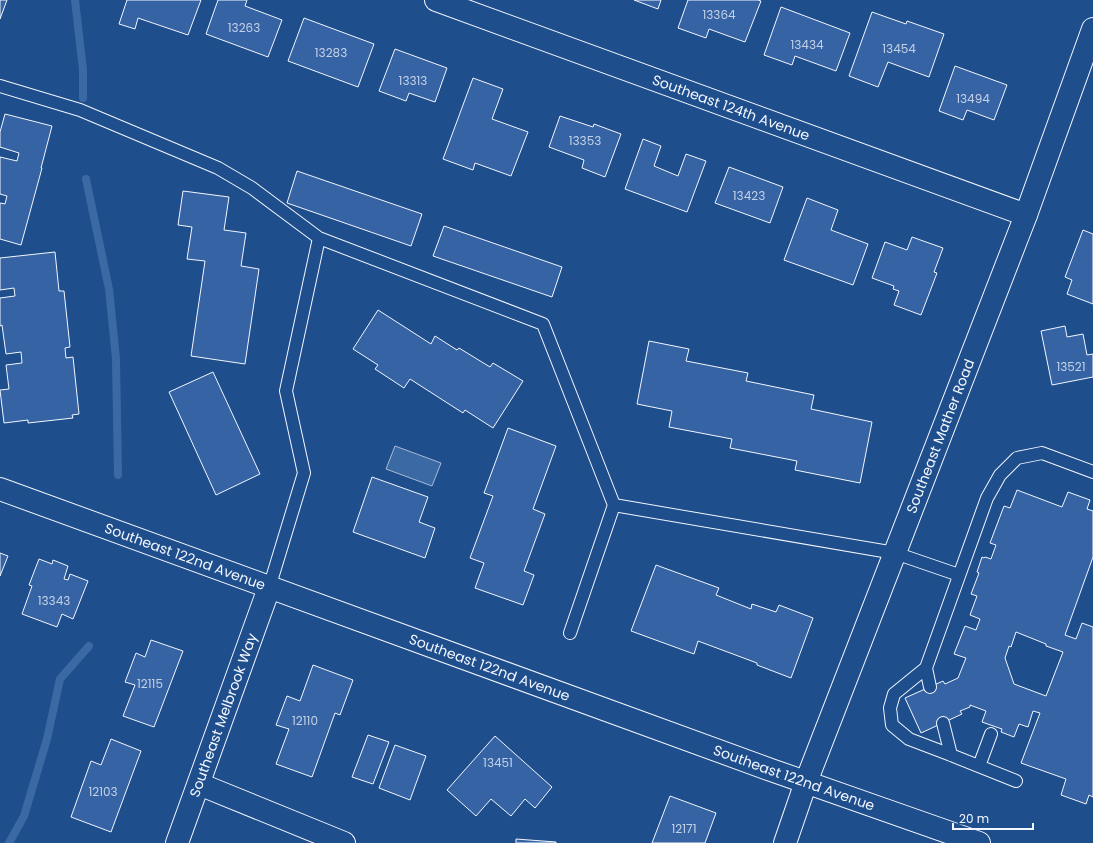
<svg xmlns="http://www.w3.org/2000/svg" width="1093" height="843" viewBox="0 0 1093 843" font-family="Poppins,sans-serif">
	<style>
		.water { fill: #3b69a3; stroke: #a8bbd7 }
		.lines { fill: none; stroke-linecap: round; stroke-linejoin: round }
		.stream { stroke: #3b69a3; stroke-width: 8 }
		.building { fill: #3563a3; stroke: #f2f6ff; fill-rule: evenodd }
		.service-casing { stroke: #f2f6ff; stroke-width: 14 }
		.minor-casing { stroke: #f2f6ff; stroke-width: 24 }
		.tertiary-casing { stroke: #f2f6ff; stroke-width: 24 }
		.secondary-casing { stroke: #f2f6ff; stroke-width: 24 }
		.service { stroke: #1f4e8c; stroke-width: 12 }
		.minor { stroke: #1f4e8c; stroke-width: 22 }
		.tertiary { stroke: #1f4e8c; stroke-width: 22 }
		.secondary { stroke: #1f4e8c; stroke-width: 22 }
		.labels { text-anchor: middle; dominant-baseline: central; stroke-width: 3; stroke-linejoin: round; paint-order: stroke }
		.number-label { font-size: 12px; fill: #c3d1e8 }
		.street-label { font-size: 14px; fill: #f2f6ff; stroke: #1f4e8c }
	</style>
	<rect width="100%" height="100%" fill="#1f4e8c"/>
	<path class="water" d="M395,446L441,463L432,486L386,469Z"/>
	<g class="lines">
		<path class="stream" d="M75,0L83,70V98
			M86,179L109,289L116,359L118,475
			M9,843L24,816L47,739L60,679L89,646"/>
	</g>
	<path class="building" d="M0,0H7L0,19Z
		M127,0H201L188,35L138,18L135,29L119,24Z
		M218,0H247L245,6L282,20L268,57L206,34Z
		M634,0H661L658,9Z
		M688,0H758L761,1L745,42L709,29L706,38L678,28Z
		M781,7L850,33L836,71L795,56L792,65L764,55Z
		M872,12L906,24L907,21L944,34L929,77L888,62L878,87L849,76Z
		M304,18L374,44L358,87L288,61Z
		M395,49L447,68L435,102L409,93L406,101L379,91Z
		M955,66L1007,85L994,120L967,110L963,120L939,111Z
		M473,78L503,89L492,119L528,132L511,176L475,163L473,170L443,159Z
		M5,114L52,126L41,168H42L21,245L0,239V203L5,204L7,196L0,194V157L17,161L19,153L0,147V132Z
		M560,116L593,127L594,124L621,134L605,177L582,168L584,160L549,147Z
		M643,139L661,146L654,166L678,176L686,154L706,161L687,212L625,189Z
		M729,167L783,187L770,223L715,203Z
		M297,171L422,214L411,246L287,203Z
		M183,191L229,197L224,230L246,233L241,266L259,269L245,364L191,356L205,261L187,259L192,227L178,225Z
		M807,198L838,210L831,230L868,244L853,285L784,260Z
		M444,226L562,267L552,297L433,256Z
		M1083,230L1093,234V304L1067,294L1072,280L1065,277Z
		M912,237L943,248L934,272L937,273L921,315L894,305L899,291L893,289L894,286L872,278L885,242L907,250Z
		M55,252L59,291H64L70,347L65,348L66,358L73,357L79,414L72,415L73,418L28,423V420L4,423L0,390L9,389L6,365L22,363L21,352L6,354L2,325L0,326V298L15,296L14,288L0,290V258Z
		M378,310L431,344L435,336L457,350L459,348L490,367L493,363L523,381L493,428L465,410L463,413L410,379L404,388L375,369L378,365L353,349Z
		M1065,326L1067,337L1083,334L1087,355L1093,354V377L1052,385L1041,331Z
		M649,341L689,349L686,361L748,373L746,381L814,395L811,409L872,422L860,483L795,470L797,461L730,448L732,439L669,427L672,411L637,404Z
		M213,372L260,474L216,495L169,392Z
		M508,428L556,446L533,509L545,514L524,571L534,575L523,605L475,588L484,563L470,558L493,496L484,493Z
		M372,477L428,497L419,522L435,528L425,558L353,532Z
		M1017,490L1062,507L1068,492L1090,500L1087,509L1093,511V557L1065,635L1076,639L1082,623L1093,627V797L1089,795L1086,804L1061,795L1066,779L1021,763L1040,713L1033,711L1028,727L1019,724L1014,737L1001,732L1002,729L982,722L986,711L970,705V707L960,711L962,714L921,733L905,698L943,681L945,684L958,678L966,658L954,654L965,626L976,630L980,619L970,615L977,596L971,594L979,573L977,572L982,557L984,558L985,557L991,559L996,545L990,543L1004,506L1010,508ZM1016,632L1046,644V646L1063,652L1046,696L1014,684L1005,658L1009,646L1011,647Z
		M0,553L8,556L0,576Z
		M39,559L52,564L53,560L68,566L64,579L68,580L70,574L88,581L73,619L62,614L57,627L22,614L32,586L29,585Z
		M656,565L719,588L716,595L751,609L752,604L776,612L779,605L813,618L791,678L757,665V663L698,641L694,654L631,631Z
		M151,640L183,651L154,727L123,716L135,685L125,682L136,653L145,657Z
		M313,665L353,680L340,715L335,713L312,777L276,764L289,729L276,725L287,696L300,701Z
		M368,735L389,742L373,784L352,777Z
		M495,736L552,787L535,808L525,799L511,816L491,799L476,816L447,790Z
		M111,739L141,751L111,832L71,817L91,761L101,765Z
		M395,745L426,756L410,800L379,788Z
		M670,796L716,813L705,843H652Z
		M516,839L556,842V843H516Z"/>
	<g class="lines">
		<defs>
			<path id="service" d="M0,86L80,110L218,168L252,188L319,238
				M269,588L304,473L286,391L319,238L543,324L614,505L895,553L959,575
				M570,633L614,505
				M926,668L894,694L890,708L892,725L909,739L951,755L1016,781
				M930,687L926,668L987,498L1000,475L1017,458L1042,453L1093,472
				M943,723L951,755
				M979,766L991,734"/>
			<g id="minor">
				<path id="s1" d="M436,0L1026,215"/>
				<path id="s2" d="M806,782L1026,215L1093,29"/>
				<path d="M199,784L344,843"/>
				<path id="s3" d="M177,843L269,588"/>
			</g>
			<path id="tertiary" d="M785,843L806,782"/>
			<g id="secondary">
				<path id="s4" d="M0,489L771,770L979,843"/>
			</g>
		</defs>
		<use href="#service" class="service-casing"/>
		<use href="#minor" class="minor-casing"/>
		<use href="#tertiary" class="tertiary-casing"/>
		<use href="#secondary" class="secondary-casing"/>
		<use href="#service" class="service"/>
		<use href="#minor" class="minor"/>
		<use href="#tertiary" class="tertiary"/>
		<use href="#secondary" class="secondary"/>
	</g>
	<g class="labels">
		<g class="number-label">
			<text x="719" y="14">13364</text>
			<text x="244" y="27">13263</text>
			<text x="807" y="44">13434</text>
			<text x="899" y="48">13454</text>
			<text x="331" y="52">13283</text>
			<text x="413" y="80">13313</text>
			<text x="973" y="98">13494</text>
			<text x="585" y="140">13353</text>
			<text x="749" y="195">13423</text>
			<text x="1071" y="366">13521</text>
			<text x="54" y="600">13343</text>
			<text x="150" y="683">12115</text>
			<text x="305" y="720">12110</text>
			<text x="498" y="762">13451</text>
			<text x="103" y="791">12103</text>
			<text x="684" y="828">12171</text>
		</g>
		<g class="street-label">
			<text stroke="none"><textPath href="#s1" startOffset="314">Southeast 124th Avenue</textPath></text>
			<text stroke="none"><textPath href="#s2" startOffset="371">Southeast Mather Road</textPath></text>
			<text stroke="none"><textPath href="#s4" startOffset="197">Southeast 122nd Avenue</textPath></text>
			<text stroke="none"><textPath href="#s4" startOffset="521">Southeast 122nd Avenue</textPath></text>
			<text stroke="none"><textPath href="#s3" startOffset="136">Southeast Melbrook Way</textPath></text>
			<text stroke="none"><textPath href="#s4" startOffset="845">Southeast 122nd Avenue</textPath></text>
		</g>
	</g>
	<path d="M953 823v6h80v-6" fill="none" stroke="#f2f6ff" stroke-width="2"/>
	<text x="959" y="823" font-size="12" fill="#f2f6ff" stroke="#1f4e8c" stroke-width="3" paint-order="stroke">20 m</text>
</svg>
